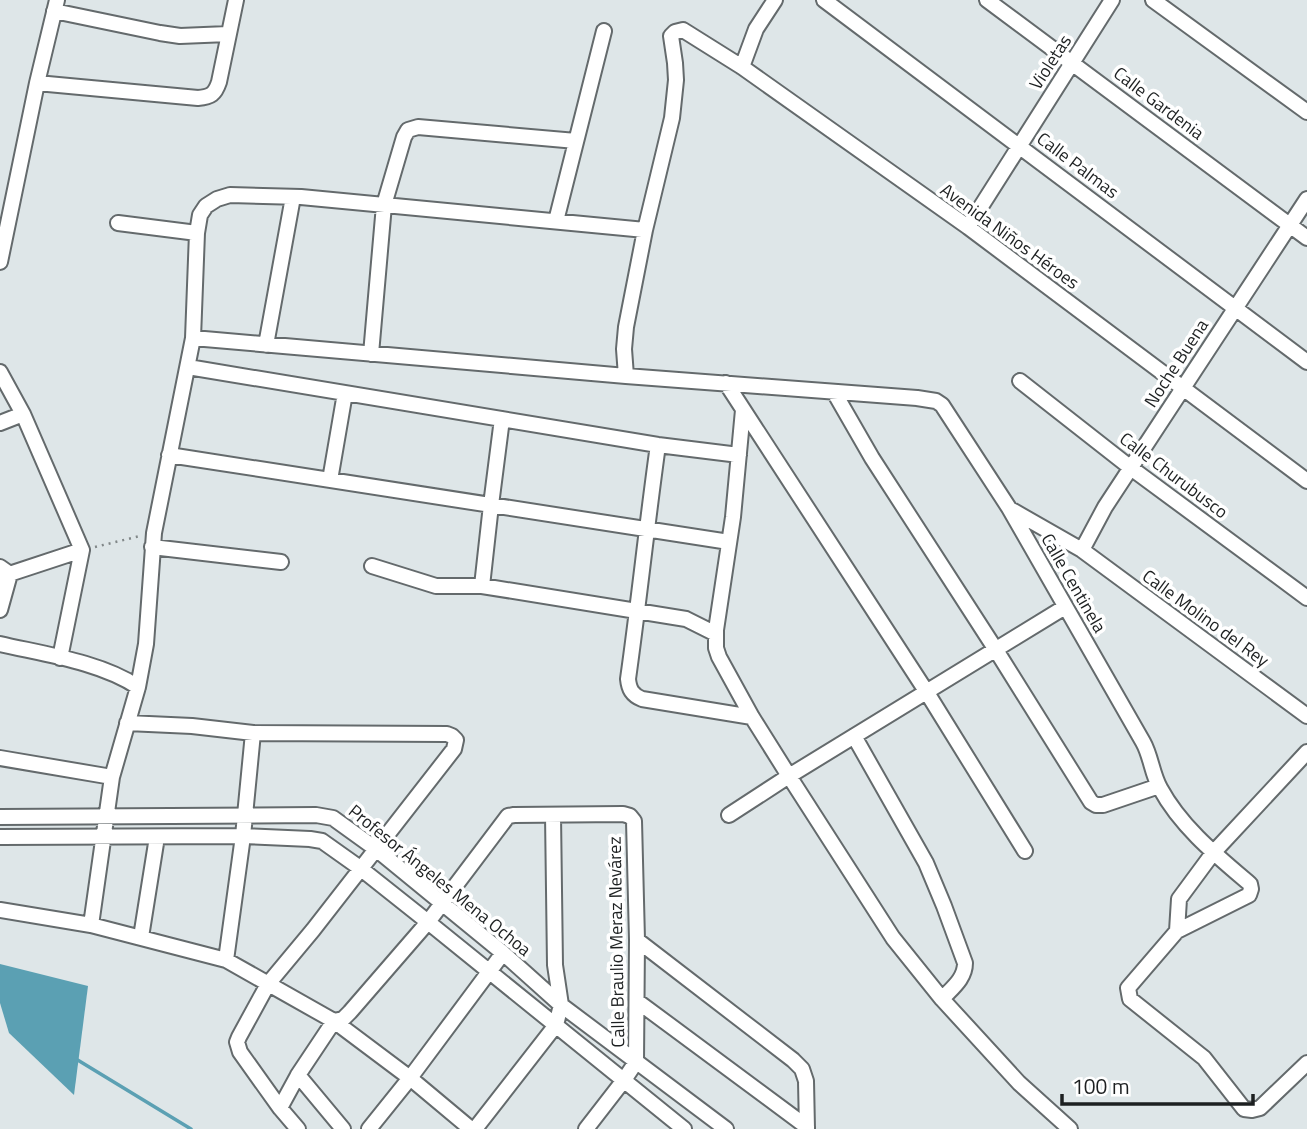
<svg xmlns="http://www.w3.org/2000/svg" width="1307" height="1129" viewBox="0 0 1307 1129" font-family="'Titillium Web',sans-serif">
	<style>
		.water { fill: #5ba0b3 }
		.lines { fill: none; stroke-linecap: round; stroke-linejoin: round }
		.stream { stroke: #5ba0b3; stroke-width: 3.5 }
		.street-casing { stroke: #646a6c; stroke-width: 18 }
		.path { stroke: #818788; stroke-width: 2.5; stroke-dasharray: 2 5; stroke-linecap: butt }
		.street { stroke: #fff; stroke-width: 14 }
		.labels { text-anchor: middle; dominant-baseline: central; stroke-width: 7; stroke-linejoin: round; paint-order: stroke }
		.street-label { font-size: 18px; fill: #1d2021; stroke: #fff }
	</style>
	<rect width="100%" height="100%" fill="#dee6e8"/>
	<path class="water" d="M0,964L88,986L74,1095L9,1033L0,1003Z"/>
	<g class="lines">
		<path class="stream" d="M76,1059L191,1129"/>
		<defs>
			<path id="street" d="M824,0L1307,362
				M987,0L1307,238
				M1153,0L1307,112
				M54,11L160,33L180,36L228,34
				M742,67L756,29L775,0
				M37,83L198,98C211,97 215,94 219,82L236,0
				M556,221L604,31
				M118,223L197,233
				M968,227L1112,0
				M0,262L37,83L57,0
				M193,338L626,376L917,398L936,401L942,405L1009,508L1143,742C1151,756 1152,774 1160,788C1181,827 1217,856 1250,884L1251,889L1249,895L1177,931
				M266,345L293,197
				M371,354L384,205L404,137L408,130L418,127L576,141
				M188,367L658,445L739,455
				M0,372L23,414L82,550
				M626,376L624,349L626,327L645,230L672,118L676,80L675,63L671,36L675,32L683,30L742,67L968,227L1307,481
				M1020,381L1131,468L1307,598
				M726,383L926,691L1025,851
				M834,392L872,458L996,650L1091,802L1096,805H1103L1159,786
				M743,410L733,517L716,630V648L719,657L752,717L789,776L893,938L942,999L1019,1083L1070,1129
				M0,423L23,414
				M658,445C647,523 639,601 628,679C629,689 632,695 642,699L752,717
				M169,455L729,542
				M330,480L345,393
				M1010,509L1082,550L1307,716
				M152,547L281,562
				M1082,550L1105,507L1307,199
				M372,566L436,586H482L686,619L716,634
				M0,567L10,574L0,610
				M0,577L82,550
				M482,586L491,505L502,419
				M0,644C43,654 101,662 138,687
				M60,658L82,550
				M127,723L192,726L253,733L447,734L452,736L456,740L454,749L313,930L268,984L239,1037L237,1042L240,1052L280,1108L298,1129
				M854,736L926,863L944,906L965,963C965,979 952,988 942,999
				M1307,752L1213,853L1179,899L1177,931L1128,988L1130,999L1204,1058L1244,1109L1252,1110L1260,1108L1307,1063
				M0,758L112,777
				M729,815L789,776L1065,607
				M0,817L316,815L333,818L376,849L503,953L561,1005L726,1129
				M0,837L243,836L310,839L322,841L360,868L428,922L684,1129
				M0,910L91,925L226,960L334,1021L410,1078L471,1129
				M91,925L112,777L138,687L146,644L154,533L193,338L197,233L200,215L206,206L217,199L230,195L301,197L645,230
				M141,937L157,837
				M637,940L793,1060L802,1069L806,1081L807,1129
				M226,960L243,836L253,733
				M637,1001L807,1127
				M298,1075L343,1129
				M280,1108L298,1075L334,1021L343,1019L350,1012L428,922L508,816L514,815L623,814L630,816L634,821L637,940L636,1062L624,1080L586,1129
				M369,1129L410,1078L503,953
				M475,1129L556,1025L561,1005L555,965L553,815"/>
		</defs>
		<use href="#street" class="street-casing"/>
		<path class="path" d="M95,547L140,536"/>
		<use href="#street" class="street"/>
	</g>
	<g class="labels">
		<g class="street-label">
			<text transform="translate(1050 62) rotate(-57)">Violetas</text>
			<text transform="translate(1159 103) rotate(37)">Calle Gardenia</text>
			<text transform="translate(1078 165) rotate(37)">Calle Palmas</text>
			<text transform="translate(1010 236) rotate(36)">Avenida Niños Héroes</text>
			<text transform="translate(1176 363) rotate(-57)">Noche Buena</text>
			<text transform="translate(1174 475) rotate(37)">Calle Churubusco</text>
			<text transform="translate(1074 583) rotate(60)">Calle Centinela</text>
			<text transform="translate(1206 618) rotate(36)">Calle Molino del Rey</text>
			<text transform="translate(440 880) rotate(39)">Profesor Ángeles Mena Ochoa</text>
			<text transform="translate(616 942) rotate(-91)">Calle Braulio Meraz Nevárez</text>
		</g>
	</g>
	<path d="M1062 1094v10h191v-10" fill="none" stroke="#1d2021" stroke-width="3.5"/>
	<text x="1072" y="1094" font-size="21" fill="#1d2021" stroke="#ffffff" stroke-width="5" paint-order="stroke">100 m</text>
</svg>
